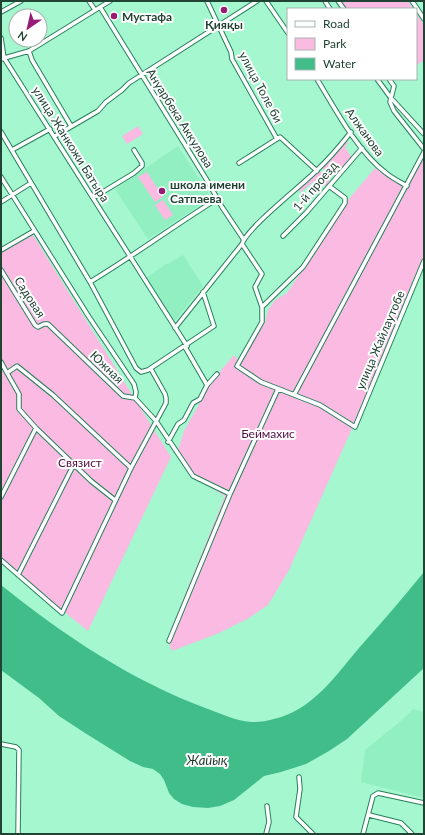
<svg xmlns="http://www.w3.org/2000/svg" width="425" height="835" viewBox="0 0 425 835" font-family="Lato,sans-serif">
	<style>
		.built { fill: #92efc1 }
		.green { fill: #fbbae2 }
		.water { fill: #41bd89 }
		.lines { fill: none; stroke-linecap: round; stroke-linejoin: round }
		.minor-casing { stroke: #297f5b; stroke-width: 5.5 }
		.minor { stroke: #fff; stroke-width: 3.5 }
		.poi-dot { fill: #971c75; stroke: #fff; stroke-width: 1.5 }
		.labels { text-anchor: middle; dominant-baseline: central; stroke-width: 4; stroke-linejoin: round; paint-order: stroke }
		.poi-label { font-size: 12px; font-weight: bold; fill: #204333; stroke: #fff; text-anchor: start }
		.street-label { font-size: 12px; fill: #204333; stroke: #fff }
		.park-label { font-size: 12px; fill: #560d42; stroke: #fff }
		.water-label { font-size: 13px; font-style: italic; fill: #1d372a; stroke: #fff }
	</style>
	<rect width="100%" height="100%" fill="#a4f7ce"/>
	<path class="built" d="M178,146L209,194L205,202L148,239L115,189Z
		M183,255L203,286L174,322L146,278L166,264H168Z
		M413,709L424,712V798L361,782L365,750L402,720Z"/>
	<path class="green" d="M340,1H408L413,9H346Z
		M416,13L424,25V60L416,66Z
		M138,126L143,134L127,144L122,136Z
		M346,142H349L345,147L352,158L335,176L322,168Z
		M424,148V255L350,433L289,570L268,605L249,618L219,633L172,651L167,639L225,496L198,480L178,450L184,431L212,381L234,355L240,362L265,323L268,310L275,300L287,293L349,199L375,168L403,187Z
		M319,171L324,173L330,182L327,185L324,186L318,181H314L301,192L297,190Z
		M147,172L163,197L155,202L138,177Z
		M163,200L173,215L165,220L155,205Z
		M33,235L171,457L88,631L1,561V253Z"/>
	<path class="water" d="M424,572V668L347,739L329,751L306,764L281,772L264,776L234,800L220,806L208,808L193,807L182,804L174,799L169,793L164,780L160,774L153,769L143,767L130,761L85,733L59,716L39,698L1,670V585C63,635 132,681 208,709C222,714 236,721 251,722C263,723 285,717 295,711C322,697 340,670 359,648C381,623 403,598 424,572Z"/>
	<g class="lines">
		<defs>
			<path id="minor" d="M89,1L95,10
				M207,1L231,52L232,59L277,139
				M266,1L288,33
				M325,1L330,9
				M338,1L344,9
				M412,1L424,19
				M100,7L208,182L222,207L244,240
				M1,12L21,1
				M1,38L4,58L187,346
				M29,51L32,60L71,126
				M1,59L29,51L110,1
				M317,79C335,109 358,152 386,173C392,178 400,182 407,186
				M377,79L391,98L424,134
				M389,79L394,86L390,102L394,111L424,149
				M1,132L90,282L136,368L141,372L148,370L214,326L203,292
				M55,136L98,111L106,102L122,90L129,83L257,1
				M12,150L50,129
				M239,163L280,137L317,171
				M1,177L89,317L134,384L136,392L135,398
				M329,186L345,198V203L303,267L262,307V322L237,366L261,382L320,405L355,427L424,261
				M93,198L134,173L142,166V163L134,150
				M1,202L31,183
				M283,236L306,213L362,148
				M242,244L262,274L255,287L262,307
				M1,250L34,231
				M1,270L35,325L38,327L44,324H48L123,396L135,398L156,421L193,476L230,494
				M90,282C133,256 174,226 217,199
				M175,328L242,244C247,228 301,186 316,171C329,159 340,146 351,132
				M185,347L207,385
				M1,362L7,373
				M294,395L424,152
				M36,428L19,409V394L7,373L17,366L53,395L131,468
				M168,442L178,424L184,420L193,403L200,399L207,385L217,374
				M1,497L36,428L91,481L115,500
				M1,560L62,613L131,468L166,403V398L165,394L151,369
				M18,575L72,468L76,465
				M169,641L230,494L278,389
				M1,744L16,747L19,750L18,834
				M299,777L300,789L296,817L313,834
				M369,815L401,823L412,834
				M266,834L269,822L267,806
				M363,834L373,796L378,793L424,803"/>
		</defs>
		<use href="#minor" class="minor-casing"/>
		<use href="#minor" class="minor"/>
	</g>
	<g class="poi-dot">
		<circle cx="224" cy="10" r="4"/>
		<circle cx="114" cy="16" r="4"/>
		<circle cx="162" cy="191" r="4"/>
	</g>
	<g class="labels">
		<g class="poi-label">
			<text x="122" y="16">Мустафа</text>
			<text x="224" y="24" text-anchor="middle">Қияқы</text>
			<text x="170" y="184">школа имени<tspan x="170" dy="14">Сатпаева</tspan></text>
		</g>
		<g class="street-label">
			<text transform="translate(261 87) rotate(62)">улица Толе би</text>
			<text transform="translate(180 118) rotate(58)">Ануарбека Аккулова</text>
			<text transform="translate(365 132) rotate(54)">Алжанова</text>
			<text transform="translate(71 144) rotate(58)">улица Жанкожи Батыра</text>
			<text transform="translate(315 186) rotate(-49)">1-й проезд</text>
			<text transform="translate(30 297) rotate(57)">Садовая</text>
			<text transform="translate(380 340) rotate(-67)">улица Жайлаутобе</text>
			<text transform="translate(107 367) rotate(44)">Южная</text>
		</g>
		<g class="park-label">
			<text x="268" y="433">Беймахис</text>
			<text x="80" y="462">Связист</text>
		</g>
		<g class="water-label">
			<text x="207" y="760">Жайық</text>
		</g>
	</g>
	<rect width="425" height="835" fill="none" stroke="#204333" stroke-width="4"/>
	<rect x="287" y="8" width="130" height="72" fill="#ffffff" stroke="#a6b4ad"/>
	<rect x="295" y="21" width="20" height="6" fill="#ffffff" stroke="#a6b4ad"/>
	<text x="323" y="28" font-size="12" fill="#204333">Road</text>
	<rect x="295" y="38" width="20" height="12" fill="#fbbae2" stroke="#a6b4ad"/>
	<text x="323" y="48" font-size="12" fill="#204333">Park</text>
	<rect x="295" y="58" width="20" height="12" fill="#41bd89" stroke="#a6b4ad"/>
	<text x="323" y="68" font-size="12" fill="#204333">Water</text>
	<g transform="translate(28 28) rotate(214)"><circle r="19" fill="#ffffff" stroke="#a6b4ad"/>
	<path d="M0-3L7 15L0 10L-7 15Z" fill="#971c75"/>
	<text y="-6" font-size="11" font-weight="bold" text-anchor="middle" fill="#204333">N</text>
	</g>
</svg>
